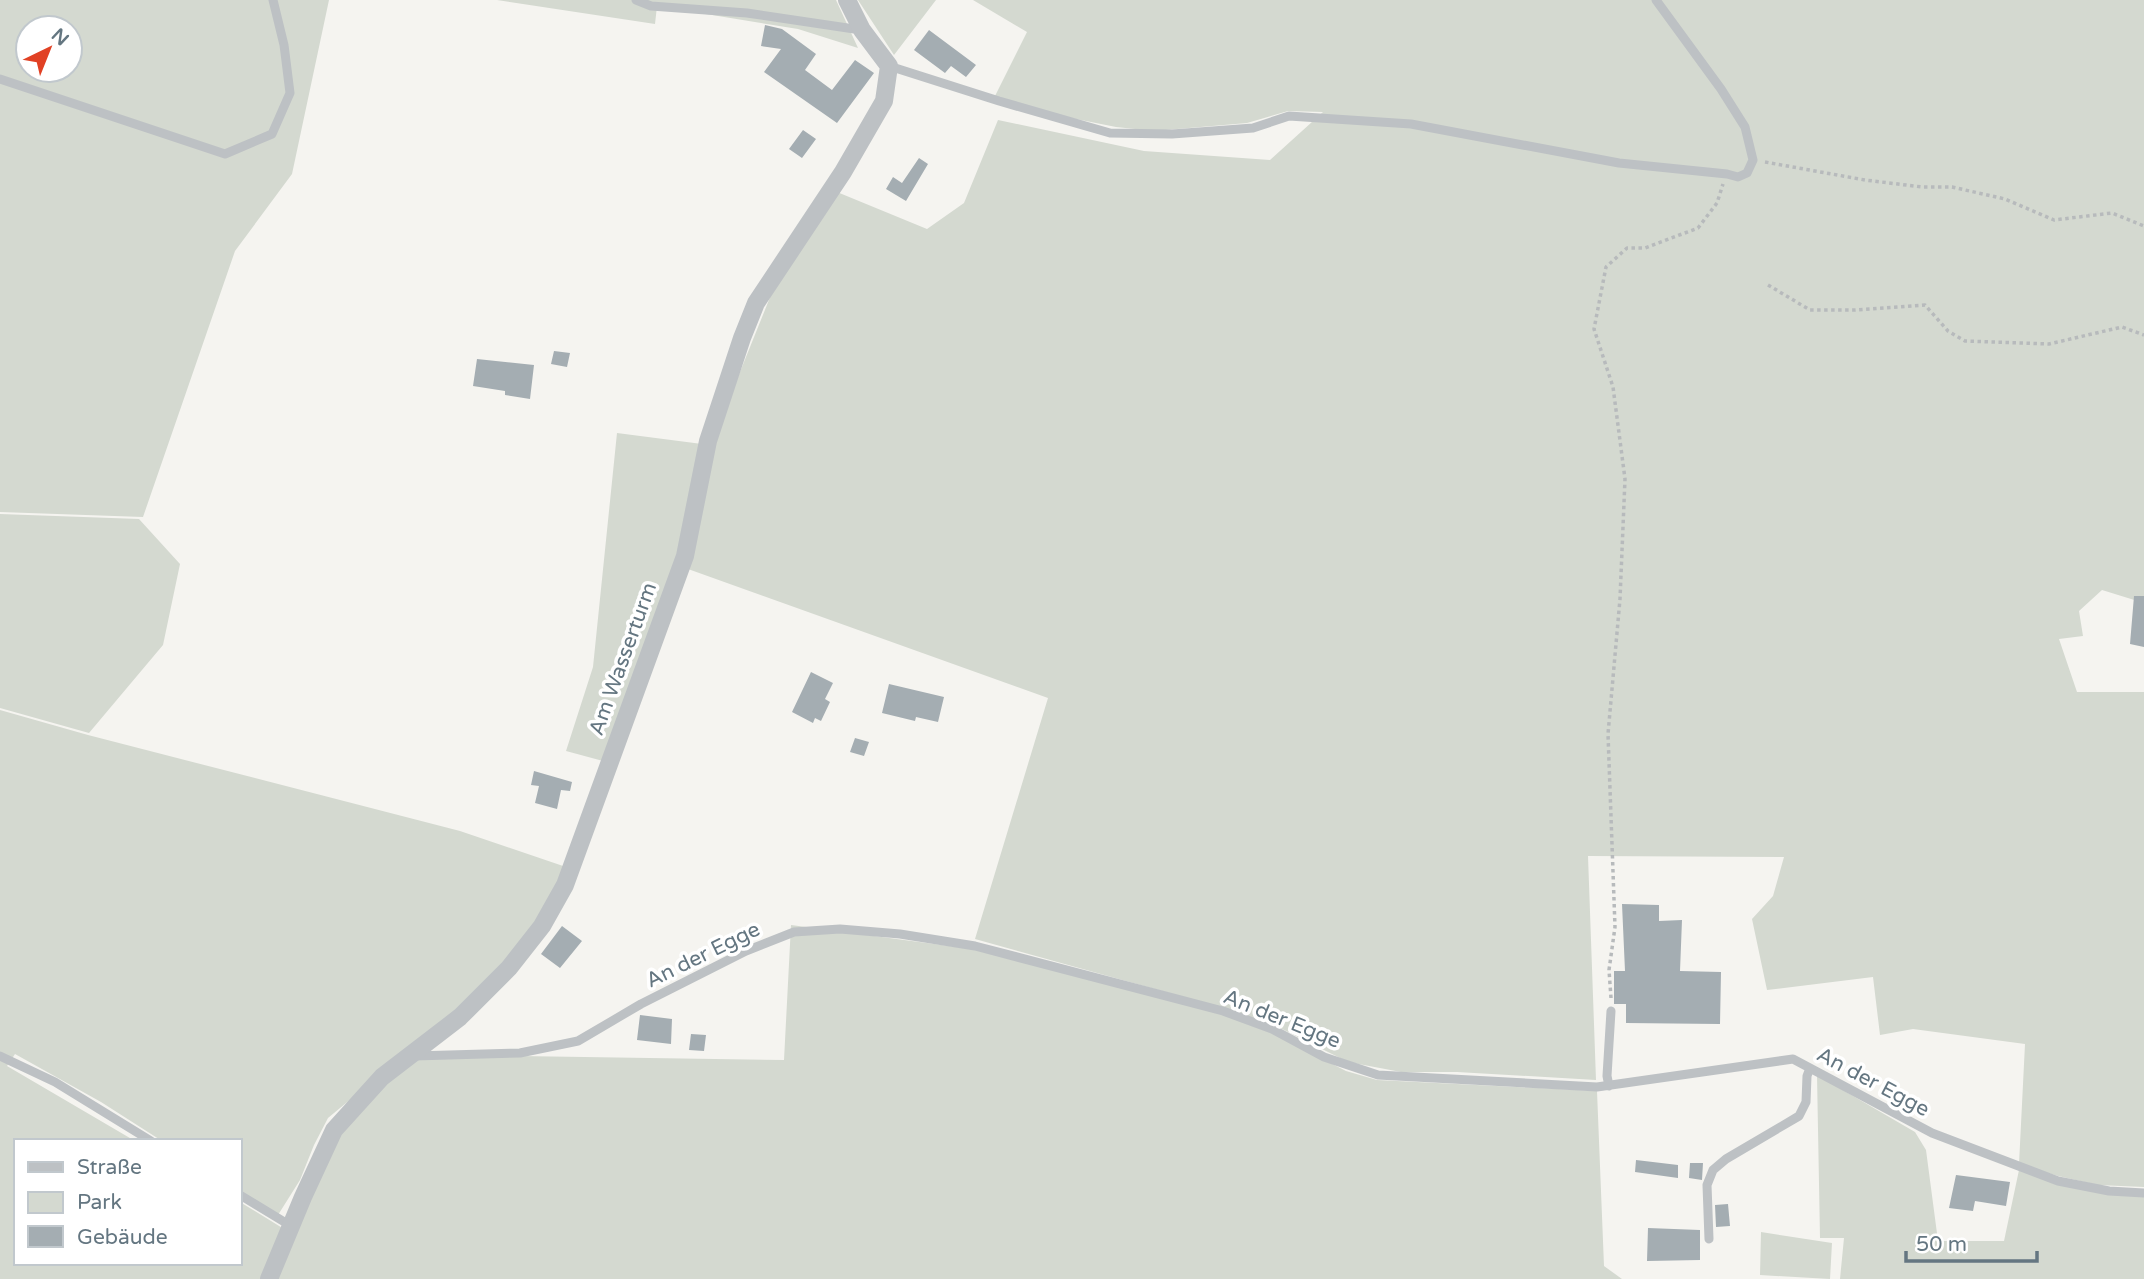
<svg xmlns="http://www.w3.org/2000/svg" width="2144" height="1279" viewBox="0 0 2144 1279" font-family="'Varela Round',sans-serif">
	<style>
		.green { fill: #d4d9d0; fill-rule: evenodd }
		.building { fill: #a4adb2 }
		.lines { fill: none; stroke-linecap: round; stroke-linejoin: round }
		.path { stroke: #b7babc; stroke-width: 3.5; stroke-dasharray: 3.5 3.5; stroke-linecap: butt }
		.lane { stroke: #bdc1c4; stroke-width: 9 }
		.street { stroke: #bdc1c4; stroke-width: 18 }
		.labels { text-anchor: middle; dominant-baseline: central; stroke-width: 7; stroke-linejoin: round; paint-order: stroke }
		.street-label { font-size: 21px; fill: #647681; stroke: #fff }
	</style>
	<rect width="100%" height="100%" fill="#f5f4f0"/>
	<path class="green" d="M0,0H329L292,174L235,251L143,517L0,512ZM28,28H70V70H28Z
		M497,0H836L858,48L798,29L657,6L655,24Z
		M858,0H936L894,55Z
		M973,0H2144V603L2102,590L2079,611L2083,636L2059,639L2077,692H2144V1187L2098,1185L2058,1176L2019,1164L2025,1044L1913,1029L1880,1035L1873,977L1767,990L1752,919L1773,896L1784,857L1588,856L1596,1080L1457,1072H1401L1348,1062L1272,1024L1227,1009L975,939L1048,698L688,569L719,424L779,275L837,192L927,229L964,203L998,120L1144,151L1270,160L1323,112L1288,111L1247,123L1154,131L1116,127L1071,118L995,96L1027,32Z
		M617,433L702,444L679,550L603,761L566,751L593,667Z
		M0,514L139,519L180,564L163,645L89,733L0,708Z
		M0,710L88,735L460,831L566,867L539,919L504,963L458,1010L328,1118L314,1145L300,1180L278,1215L240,1191V1141H162L101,1102L15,1054L7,1066L135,1141H16V1263H240V1202L284,1229L263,1279H0Z
		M791,925L972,949L1222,1014L1272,1033L1346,1071L1377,1080L1597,1091L1604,1266L1622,1279H274L337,1133L383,1083L422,1052L519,1056L784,1060Z
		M1817,1075L1915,1132L1926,1150L1938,1241H2004L2019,1170L2144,1197V1279H1840L1844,1238H1820Z
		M1761,1232L1832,1243L1830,1279L1760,1275Z"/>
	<path class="building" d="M765,25L782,29L816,54L805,70L832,90L855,60L874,73L837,123L764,72L781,49L761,46Z
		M929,30L976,65L966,77L951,66L945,73L914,50Z
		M803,130L816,139L802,158L789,149Z
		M919,158L928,164L906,201L886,189L893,177L902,183Z
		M554,351L570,353L567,367L551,364Z
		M477,359L534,365L530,399L505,395V391L473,386Z
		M2134,596H2144V647L2130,644Z
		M811,672L833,683L825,699L830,702L821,721L815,718L813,723L792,712Z
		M889,684L944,697L938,722L916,717L915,721L882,713Z
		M855,738L869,742L864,756L850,752Z
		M534,771L572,782L570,791L561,790L557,809L535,803L539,786L531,785Z
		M1622,904L1659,905V921L1682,920L1680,971L1721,972L1720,1024L1626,1023V1004H1614V971H1625Z
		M562,926L582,941L560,968L541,954Z
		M640,1015L672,1019L671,1044L637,1040Z
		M691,1034L706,1035L704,1051L689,1050Z
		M1636,1160L1678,1165V1178L1635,1172Z
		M1690,1163H1703L1702,1180L1689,1178Z
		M1956,1175L2010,1182L2006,1206L1975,1201L1973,1211L1949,1208Z
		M1728,1204L1730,1226L1716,1227L1715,1205Z
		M1648,1228L1700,1230V1260L1647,1261Z"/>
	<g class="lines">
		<path class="path" d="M1765,162L1865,180L1922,187H1952L2005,199L2054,220L2112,213L2144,226
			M1768,285L1810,310H1855L1925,305L1948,331L1965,341L2049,344L2122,327L2144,335
			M1611,998L1609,970L1615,927L1608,734L1620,599L1625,479L1613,387L1594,329L1606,267L1627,248H1645L1698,228L1717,203L1723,184"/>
		<path class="lane" d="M636,0L651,6L747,13L861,30
			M889,66L999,101L1110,133L1172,134L1253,128L1289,116L1411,124L1619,163L1727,174L1738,177L1747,173L1753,160L1745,127L1721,89L1656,0
			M0,79L225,154L272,134L290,93L284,45L273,0
			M0,1056L55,1082L151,1141
			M414,1056L520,1053L578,1041L641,1004L746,951L794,932L840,929L900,934L975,946L1223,1011L1272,1029L1324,1057L1378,1075L1597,1087L1793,1059L1932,1133L2058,1181L2109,1191L2144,1193
			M1609,1086L1607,1076L1611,1011
			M240,1195L291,1226
			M1709,1239L1707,1185L1713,1170L1726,1159L1799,1116L1806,1102L1807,1076L1810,1068"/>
		<path class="street" d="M269,1279L303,1197L334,1130L382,1077L460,1017L509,968L542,926L565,885L685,556L708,441L742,338L756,303L843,172L884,101L889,66L862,30L847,0"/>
	</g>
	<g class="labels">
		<g class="street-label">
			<text transform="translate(623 659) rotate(-70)">Am Wasserturm</text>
			<text transform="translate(703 955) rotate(-26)">An der Egge</text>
			<text transform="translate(1282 1019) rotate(22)">An der Egge</text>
			<text transform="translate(1873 1082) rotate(28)">An der Egge</text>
		</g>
	</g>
	<rect x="14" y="1139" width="228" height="126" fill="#ffffff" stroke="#c1c8cd" stroke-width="2"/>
	<rect x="28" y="1162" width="35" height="10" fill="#bdc1c4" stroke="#c1c8cd" stroke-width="2"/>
	<text x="77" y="1174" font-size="21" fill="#647681">Straße</text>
	<rect x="28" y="1192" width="35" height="21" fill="#d4d9d0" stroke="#c1c8cd" stroke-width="2"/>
	<text x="77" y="1209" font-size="21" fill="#647681">Park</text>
	<rect x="28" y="1226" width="35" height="21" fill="#a4adb2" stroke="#c1c8cd" stroke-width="2"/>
	<text x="77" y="1244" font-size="21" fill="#647681">Gebäude</text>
	<g transform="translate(49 49) rotate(43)"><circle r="33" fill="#ffffff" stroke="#c1c8cd" stroke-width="2"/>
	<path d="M0-5L12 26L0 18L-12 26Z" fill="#e14124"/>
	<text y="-10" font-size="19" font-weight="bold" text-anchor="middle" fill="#647681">N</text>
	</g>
	<path d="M1906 1251v10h131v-10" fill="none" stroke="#647681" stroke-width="3.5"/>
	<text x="1916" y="1251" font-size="21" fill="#647681" stroke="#ffffff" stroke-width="5" paint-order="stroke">50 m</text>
</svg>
